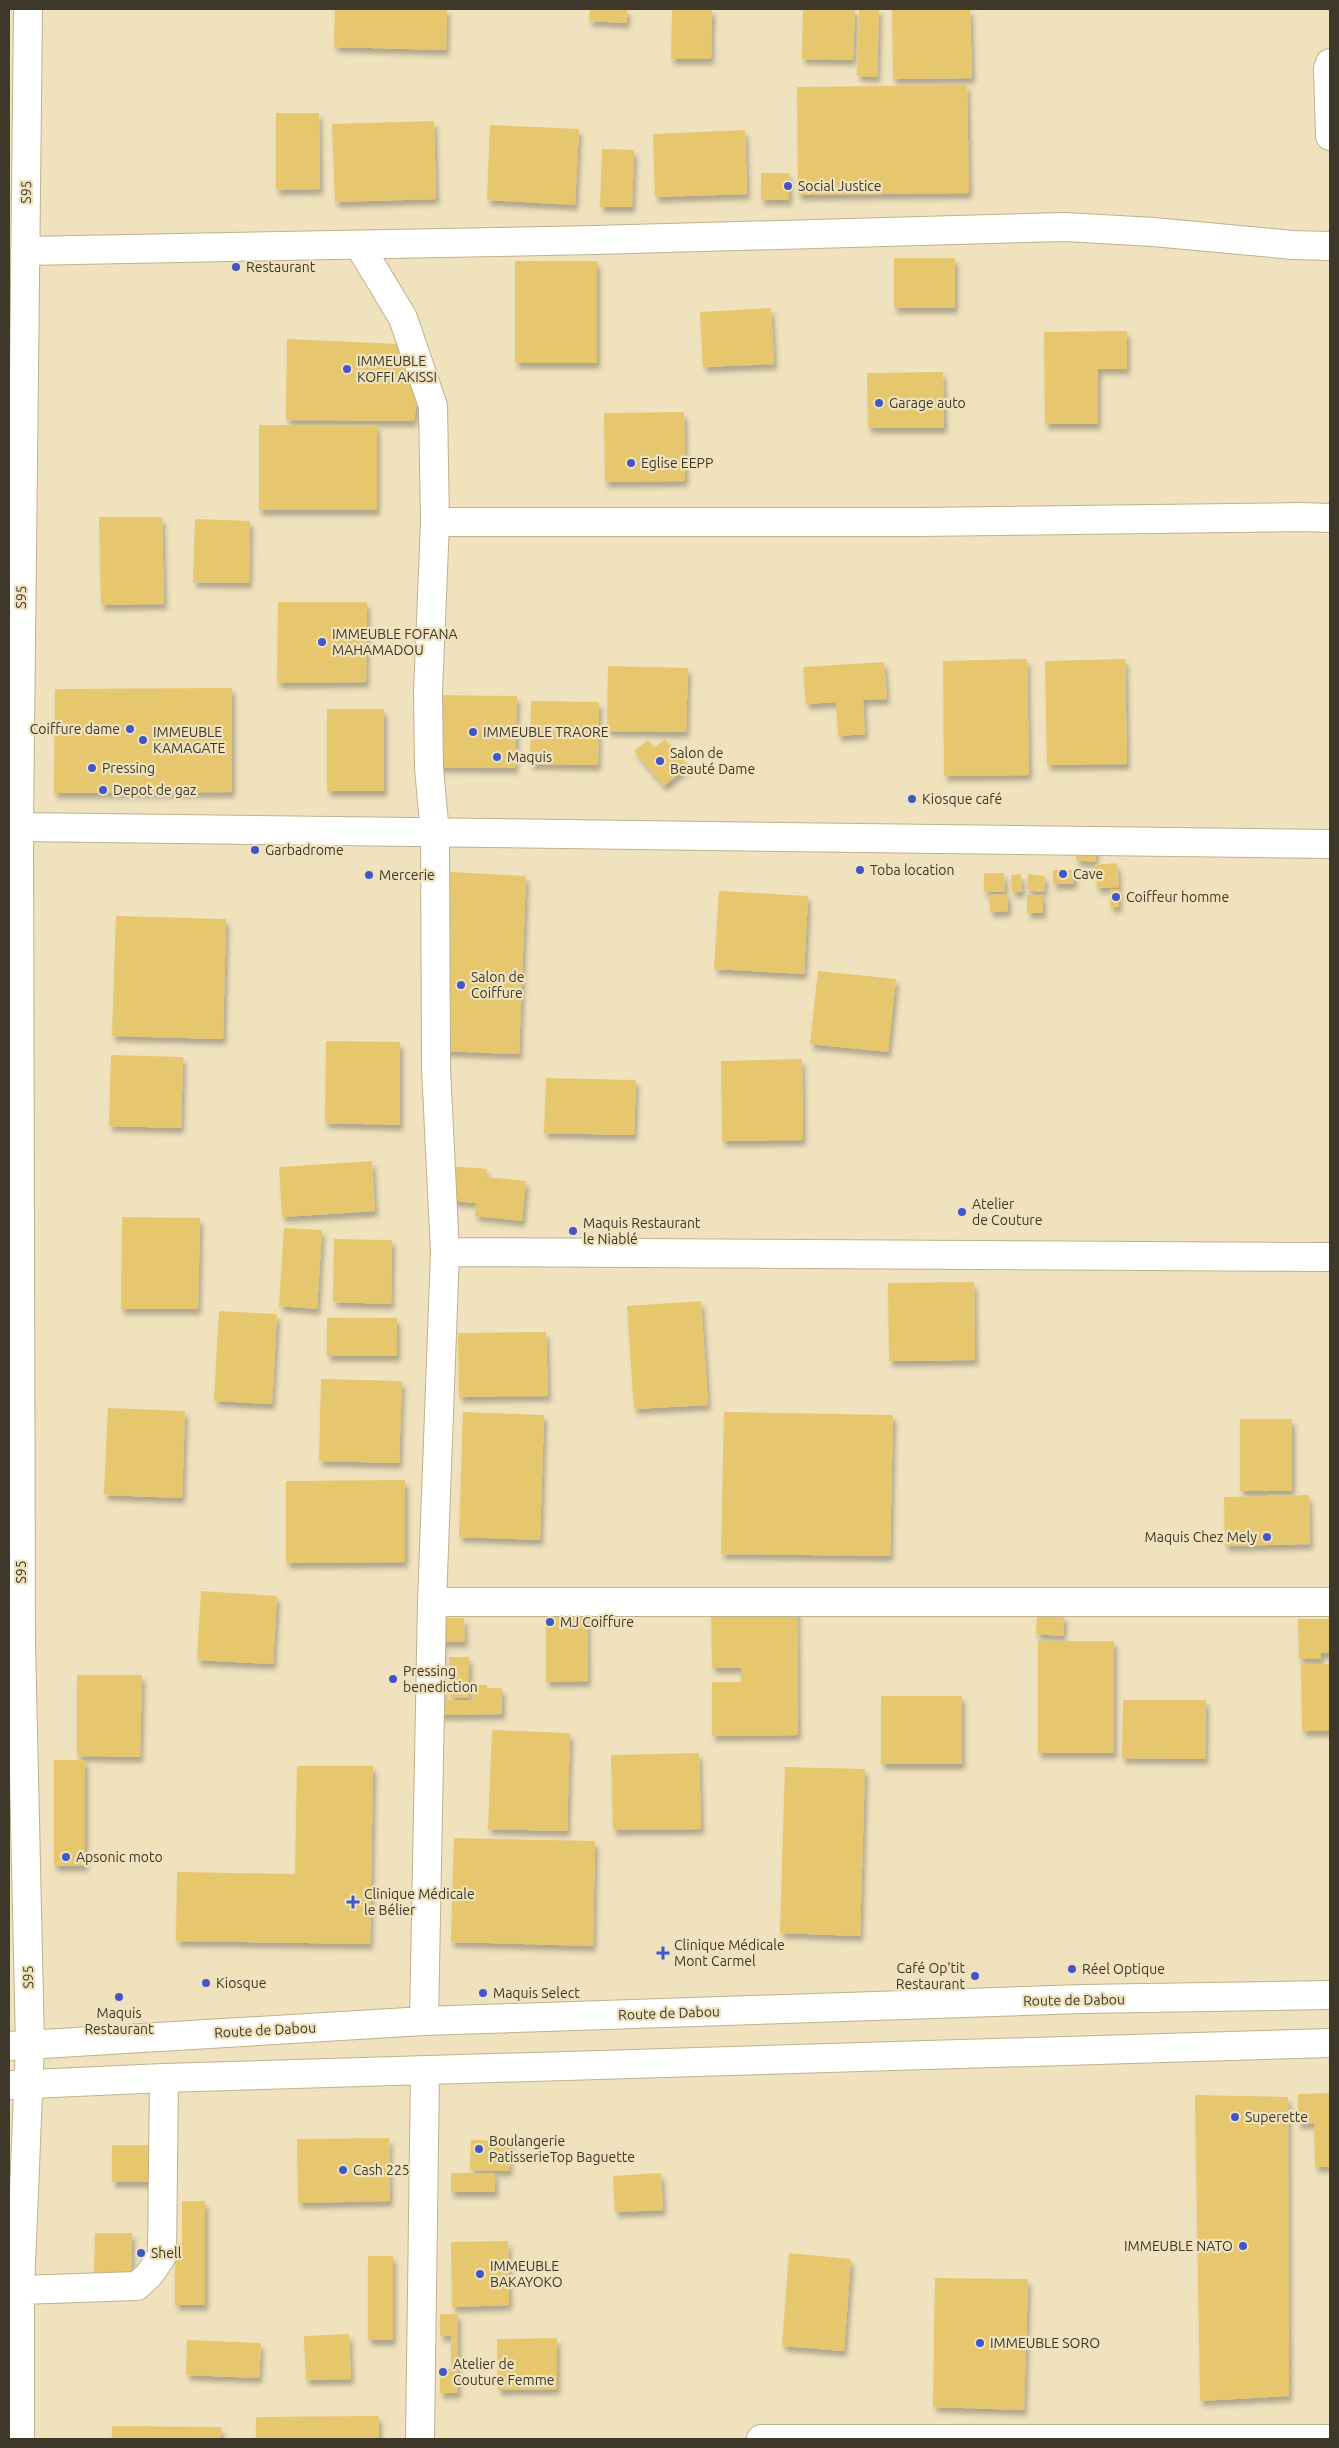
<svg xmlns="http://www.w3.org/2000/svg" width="1339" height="2448" viewBox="0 0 1339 2448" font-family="Ubuntu,sans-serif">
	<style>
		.building { fill: #e7c76d; filter: url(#shadow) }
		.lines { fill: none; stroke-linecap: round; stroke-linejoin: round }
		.minor-casing { stroke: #beb18d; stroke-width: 30 }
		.minor { stroke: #fff; stroke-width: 28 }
		.poi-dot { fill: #4156c9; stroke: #efe2bd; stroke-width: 2 }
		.labels { text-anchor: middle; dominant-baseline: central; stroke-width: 4.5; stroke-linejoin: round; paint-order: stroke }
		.poi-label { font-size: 14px; fill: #3d3829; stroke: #efe2bd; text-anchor: start }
		.street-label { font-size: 14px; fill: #3d3829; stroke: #efe2bd }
	</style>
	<defs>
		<filter id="shadow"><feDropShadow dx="3" dy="5.5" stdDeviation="2.5" flood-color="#0004"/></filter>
	</defs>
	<rect width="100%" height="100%" fill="#efe2bd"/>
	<path class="building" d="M335,9H447L446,50L334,47Z
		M590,9H627V23L589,21Z
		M672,9H712L711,59H671Z
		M803,9H855L853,60L802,59Z
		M859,9H879L877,77L857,76Z
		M892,9H970L972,78L893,79Z
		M967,85L969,193L798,195L797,87Z
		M276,113H319L320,189L276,190Z
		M434,121L436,199L335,202L332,124Z
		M490,125L579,129L575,205L487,200Z
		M745,130L747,194L655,197L653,134Z
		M602,149L634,150L632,207H600Z
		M761,173H789V200H761Z
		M894,258H955V308H894Z
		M515,261H597V363H515Z
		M771,308L774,364L703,367L700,312Z
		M1127,331V369H1098V424H1045L1044,332Z
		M287,339L398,344L418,394L414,421L286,420Z
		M943,372L944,428H868L867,373Z
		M684,412L685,481L605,482L604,413Z
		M259,425H377V510H259Z
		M99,517H162L164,604L101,605Z
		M195,519L250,521L249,583L193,582Z
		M278,602H367L366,682L277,683Z
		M1027,659L1029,775L944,776L943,661Z
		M1125,659L1127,764L1047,765L1045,661Z
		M884,662L887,699L863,700L865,734L838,736L836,702L806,704L803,667Z
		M608,666L688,668L686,732L607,731Z
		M232,688V792L54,793L55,689Z
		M431,695L517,696L515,768L430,767Z
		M531,701L599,702L598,765L530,764Z
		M327,709H384V791H327Z
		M665,739L688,766L664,786L634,751L648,740L654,748Z
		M1077,846L1096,848L1095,862L1076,860Z
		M1117,863L1119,887L1097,888L1095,865Z
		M1053,870H1074V884H1053Z
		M449,872L526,876L519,1054L441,1051Z
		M984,873H1004L1005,892H984Z
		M1021,874L1022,892H1012L1011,875Z
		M1028,874L1045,876L1044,892L1027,890Z
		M1110,889H1119V907H1110Z
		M719,891L808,896L804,974L714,969Z
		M1008,894V911L990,912L989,895Z
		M1027,895H1043V913H1027Z
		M116,916L226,919L223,1039L112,1036Z
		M818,971L896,979L888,1052L810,1044Z
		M326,1041L400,1042V1125L325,1123Z
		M111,1055L183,1057L181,1128L109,1126Z
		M802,1059L803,1140L722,1141L721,1061Z
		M546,1078L636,1080L634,1135L544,1133Z
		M372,1161L375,1211L282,1217L279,1167Z
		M447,1166L487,1169L486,1177L526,1181L522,1221L475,1216L476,1203L443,1200Z
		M122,1217L200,1218L198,1309H121Z
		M284,1228L322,1230L317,1309L279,1306Z
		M334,1239L392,1240L391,1304L333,1302Z
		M974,1282L975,1360L889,1361L888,1283Z
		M701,1301L708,1405L634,1409L627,1306Z
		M219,1311L277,1314L272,1404L214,1401Z
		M327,1318H397V1356H327Z
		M546,1332L548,1396L459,1397L458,1333Z
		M321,1379L402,1381L399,1463L319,1461Z
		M108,1408L185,1411L182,1498L104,1495Z
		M463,1412L544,1415L540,1540L459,1537Z
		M724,1412L893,1415L890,1556L721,1554Z
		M1240,1419H1292V1491H1240Z
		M405,1480V1562L286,1563V1481Z
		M1309,1495L1310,1544L1225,1546L1224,1497Z
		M201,1591L277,1596L273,1664L197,1660Z
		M797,1608L798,1735L712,1736V1682H741V1668H712L711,1609Z
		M1037,1614L1064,1616L1063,1636L1036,1634Z
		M546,1617H587L588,1681L546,1682Z
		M435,1618H464L465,1642H442L443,1700H474V1685H487V1688H502V1714L436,1715Z
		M1298,1619H1330V1653H1321V1659H1299Z
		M1038,1641H1114V1753H1038Z
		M449,1657H469V1698H450Z
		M1301,1664H1330V1731H1302Z
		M77,1675H142L140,1757L77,1756Z
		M881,1696H962V1764H881Z
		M1123,1700H1206L1205,1759L1122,1758Z
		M492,1730L570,1733L567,1831L488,1829Z
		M699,1753L701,1829L613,1830L611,1755Z
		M54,1760H85V1866H54Z
		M297,1766H373L370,1944L176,1941L177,1872L295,1874Z
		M785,1767L865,1769L860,1936L780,1933Z
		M454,1838L595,1841L593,1946L451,1942Z
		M1330,2093V2167H1315L1314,2123L1298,2124V2094Z
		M1195,2095L1288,2097L1289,2396L1200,2401Z
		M389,2138L390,2201L298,2203L297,2139Z
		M471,2140L510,2141L509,2171L470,2170Z
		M112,2145H155V2182H112Z
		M451,2173H495V2192H451Z
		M661,2173L663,2210L615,2212L613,2176Z
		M182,2201H205V2305H175V2244H182Z
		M95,2233H132L131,2277L94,2276Z
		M508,2241L509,2305L452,2307L451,2242Z
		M789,2253L851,2259L844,2351L782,2346Z
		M368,2256H393V2340H368Z
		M935,2278L1028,2279L1024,2410L933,2407Z
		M440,2314H458V2393H440V2369H451V2336H440Z
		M349,2334L351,2379L306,2380L304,2336Z
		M557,2338V2389L498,2390L497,2339Z
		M187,2340L261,2343L259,2378L186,2375Z
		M379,2416V2439H256V2417Z
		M112,2426L221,2427V2439H112Z"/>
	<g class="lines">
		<defs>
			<path id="minor" d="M1330,63L1328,69L1330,136
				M359,245L403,318L433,406L435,522L428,692L429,768L435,834L436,1068L445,1252L432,1602L424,2021
				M25,251L595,240L1065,227L1154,232L1293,245L1330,246
				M435,522H919L1301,517L1330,518
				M19,827L1330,844
				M445,1252L1330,1257
				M432,1602H1330
				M9,2046L424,2021L1082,1999L1330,1995
				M10,2085L164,2078L1330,2043
				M20,2290L137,2286L149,2275L162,2256L164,2078
				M20,2439V2290L30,2045L21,1642L19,827L28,9
				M420,2439L425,2072
				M761,2439H1330"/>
		</defs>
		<use href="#minor" class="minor-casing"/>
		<use href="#minor" class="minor"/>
	</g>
	<g class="poi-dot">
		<circle cx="788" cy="186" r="5"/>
		<circle cx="236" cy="267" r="5"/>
		<circle cx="347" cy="369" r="5"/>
		<circle cx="879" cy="403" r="5"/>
		<circle cx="631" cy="463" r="5"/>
		<circle cx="322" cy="642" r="5"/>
		<circle cx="130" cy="729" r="5"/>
		<circle cx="473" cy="732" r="5"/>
		<circle cx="143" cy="740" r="5"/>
		<circle cx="497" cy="757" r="5"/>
		<circle cx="660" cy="761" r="5"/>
		<circle cx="92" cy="768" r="5"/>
		<circle cx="103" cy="790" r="5"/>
		<circle cx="912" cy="799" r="5"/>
		<circle cx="255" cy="850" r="5"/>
		<circle cx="860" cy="870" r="5"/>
		<circle cx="1063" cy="874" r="5"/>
		<circle cx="369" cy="875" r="5"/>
		<circle cx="1116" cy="897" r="5"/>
		<circle cx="461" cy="985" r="5"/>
		<circle cx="962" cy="1212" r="5"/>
		<circle cx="573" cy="1231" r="5"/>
		<circle cx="1267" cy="1537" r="5"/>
		<circle cx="550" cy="1622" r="5"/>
		<circle cx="393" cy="1679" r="5"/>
		<circle cx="66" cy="1857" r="5"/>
		<path d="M350.5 1894.5h5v5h5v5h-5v5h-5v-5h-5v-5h5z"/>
		<path d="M660.5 1945.5h5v5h5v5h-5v5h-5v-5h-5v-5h5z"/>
		<circle cx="1072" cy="1969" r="5"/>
		<circle cx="975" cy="1976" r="5"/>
		<circle cx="206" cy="1983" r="5"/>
		<circle cx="483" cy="1993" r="5"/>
		<circle cx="119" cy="1997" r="5"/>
		<circle cx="1235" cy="2117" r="5"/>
		<circle cx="479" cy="2149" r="5"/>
		<circle cx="343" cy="2170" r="5"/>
		<circle cx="1243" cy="2246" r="5"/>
		<circle cx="141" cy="2253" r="5"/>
		<circle cx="480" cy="2274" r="5"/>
		<circle cx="980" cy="2343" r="5"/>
		<circle cx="443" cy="2372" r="5"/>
	</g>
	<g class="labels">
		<g class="poi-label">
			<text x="798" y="186">Social Justice</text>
			<text x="246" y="267">Restaurant</text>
			<text x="357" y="361">IMMEUBLE<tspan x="357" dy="16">KOFFI AKISSI</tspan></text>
			<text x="889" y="403">Garage auto</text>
			<text x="641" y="463">Eglise EEPP</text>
			<text x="332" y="634">IMMEUBLE FOFANA<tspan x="332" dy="16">MAHAMADOU</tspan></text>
			<text x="120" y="729" text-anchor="end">Coiffure dame</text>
			<text x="153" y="732">IMMEUBLE<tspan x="153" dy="16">KAMAGATE</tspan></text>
			<text x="483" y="732">IMMEUBLE TRAORE</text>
			<text x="670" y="753">Salon de<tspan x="670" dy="16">Beauté Dame</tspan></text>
			<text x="507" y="757">Maquis</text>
			<text x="102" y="768">Pressing</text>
			<text x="113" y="790">Depot de gaz</text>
			<text x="922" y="799">Kiosque café</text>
			<text x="265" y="850">Garbadrome</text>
			<text x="870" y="870">Toba location</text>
			<text x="1073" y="874">Cave</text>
			<text x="379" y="875">Mercerie</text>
			<text x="1126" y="897">Coiffeur homme</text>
			<text x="471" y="977">Salon de<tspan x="471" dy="16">Coiffure</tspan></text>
			<text x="972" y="1204">Atelier<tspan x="972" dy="16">de Couture</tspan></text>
			<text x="583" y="1223">Maquis Restaurant<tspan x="583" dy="16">le Niablé</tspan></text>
			<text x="1257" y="1537" text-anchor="end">Maquis Chez Mely</text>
			<text x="560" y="1622">MJ Coiffure</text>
			<text x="403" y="1671">Pressing<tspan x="403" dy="16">benediction</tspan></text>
			<text x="76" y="1857">Apsonic moto</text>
			<text x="364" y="1894">Clinique Médicale<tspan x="364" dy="16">le Bélier</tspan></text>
			<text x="674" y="1945">Clinique Médicale<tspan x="674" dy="16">Mont Carmel</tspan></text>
			<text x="965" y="1968" text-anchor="end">Café Op'tit<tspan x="965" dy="16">Restaurant</tspan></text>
			<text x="1082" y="1969">Réel Optique</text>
			<text x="216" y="1983">Kiosque</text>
			<text x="493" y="1993">Maquis Select</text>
			<text x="119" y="2013" text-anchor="middle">Maquis<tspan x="119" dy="16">Restaurant</tspan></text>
			<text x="1245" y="2117">Superette</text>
			<text x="489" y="2141">Boulangerie<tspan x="489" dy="16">PatisserieTop Baguette</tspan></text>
			<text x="353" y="2170">Cash 225</text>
			<text x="1233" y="2246" text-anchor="end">IMMEUBLE NATO</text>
			<text x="151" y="2253">Shell</text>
			<text x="490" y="2266">IMMEUBLE<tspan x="490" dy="16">BAKAYOKO</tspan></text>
			<text x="990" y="2343">IMMEUBLE SORO</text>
			<text x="453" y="2364">Atelier de<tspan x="453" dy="16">Couture Femme</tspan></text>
		</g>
		<g class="street-label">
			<text transform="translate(26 192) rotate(-89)">S95</text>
			<text transform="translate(21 597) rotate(-89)">S95</text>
			<text transform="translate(21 1572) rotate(-90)">S95</text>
			<text transform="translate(28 1977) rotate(-91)">S95</text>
			<text transform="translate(1074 2000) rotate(-1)">Route de Dabou</text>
			<text transform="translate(669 2013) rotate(-2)">Route de Dabou</text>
			<text transform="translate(265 2030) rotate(-3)">Route de Dabou</text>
		</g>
	</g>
	<rect width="1339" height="2448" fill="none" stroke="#3d3829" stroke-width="20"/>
</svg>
